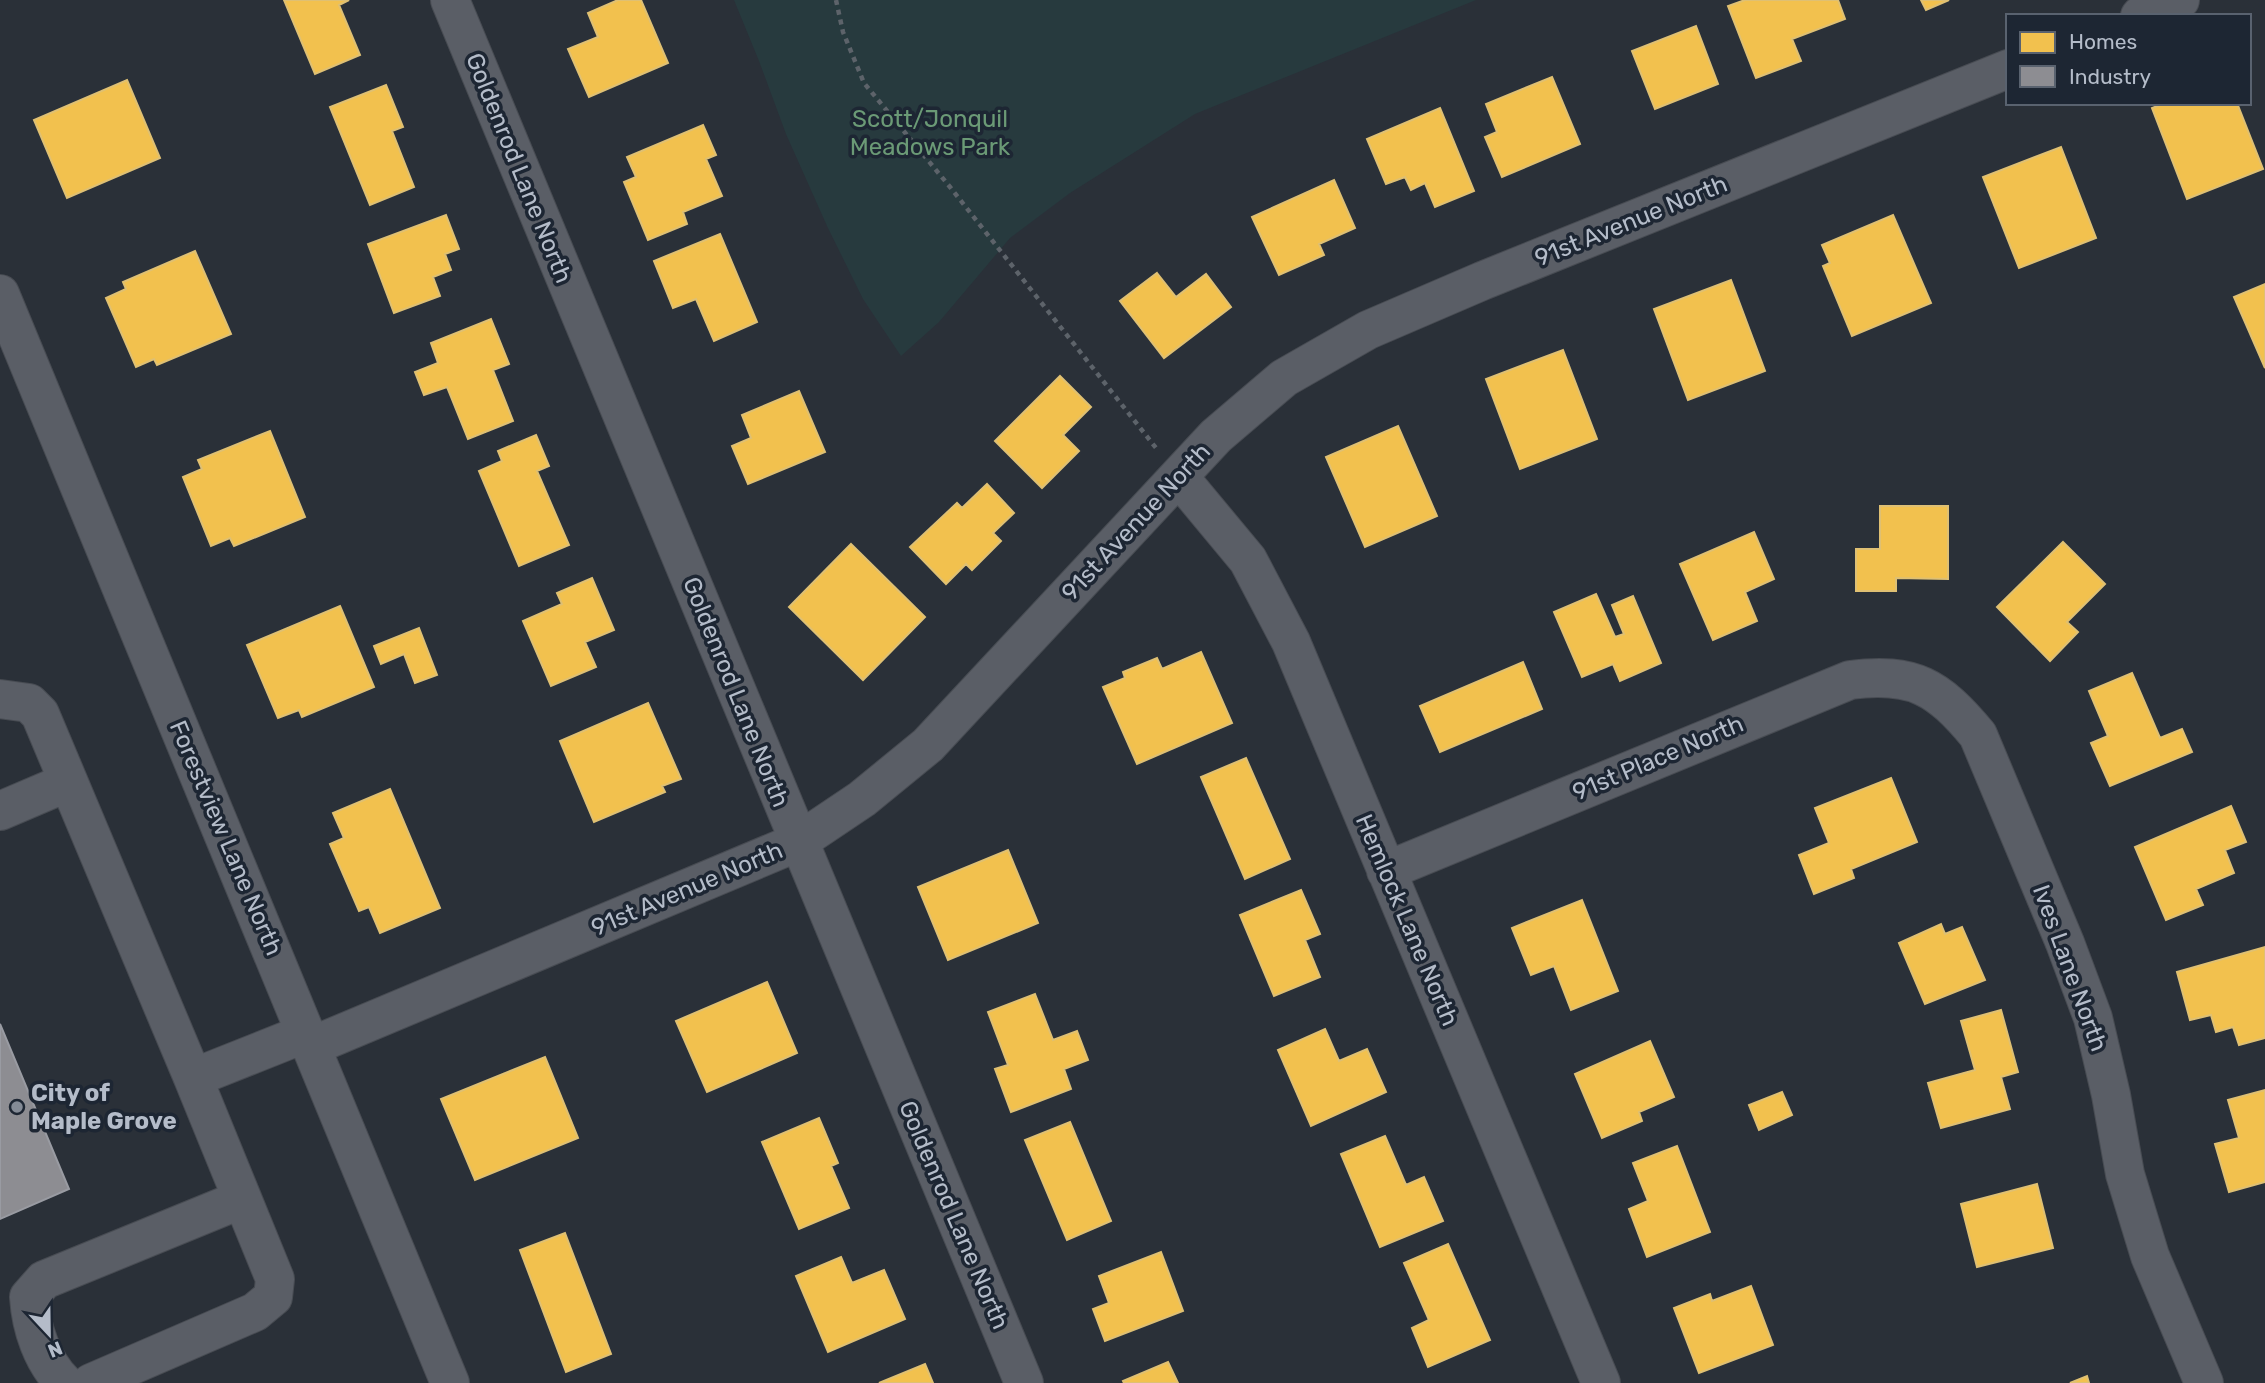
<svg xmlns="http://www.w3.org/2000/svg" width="2265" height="1383" viewBox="0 0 2265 1383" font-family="Rubik,sans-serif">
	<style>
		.green { fill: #273a3e }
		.homes { fill: #f2c14e; stroke: #dfc073; stroke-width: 2 }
		.industry { fill: #8d8d92; stroke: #999ba2; stroke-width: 2 }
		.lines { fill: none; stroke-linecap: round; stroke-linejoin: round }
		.minor-casing { stroke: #484c53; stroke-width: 40 }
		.path { stroke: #5d636a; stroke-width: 4.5; stroke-dasharray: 5 5; stroke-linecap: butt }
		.minor { stroke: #5a5e66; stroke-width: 38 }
		.poi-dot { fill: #848b96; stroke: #1d2633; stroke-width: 2.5 }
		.labels { text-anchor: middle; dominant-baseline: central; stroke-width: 7; stroke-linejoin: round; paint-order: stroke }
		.park-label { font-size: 24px; fill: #6b9a76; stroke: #1d2633 }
		.street-label { font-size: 24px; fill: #b4bcc9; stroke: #1d2633 }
		.poi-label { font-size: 24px; font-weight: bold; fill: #b4bcc9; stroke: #1d2633; text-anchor: start }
	</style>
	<rect width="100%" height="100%" fill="#2a3038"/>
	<path class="green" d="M734,0H1476L1195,114L1070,193L1010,238L939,322L901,356L863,299L827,226L786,134L759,61Z"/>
	<path class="homes" d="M284,0H349L339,5L360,55L315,74Z
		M618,0H641L668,63L589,97L568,49L598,37L588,13Z
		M1745,0H1838L1845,19L1792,39L1801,61L1756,78L1728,6Z
		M1921,0H1949L1926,10Z
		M1696,26L1718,84L1655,109L1632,51Z
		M1552,77L1580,144L1502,177L1485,137L1497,132L1486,104Z
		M127,80L160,158L67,198L34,120Z
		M386,85L403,127L392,131L414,187L370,205L330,107Z
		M2165,103H2237L2263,169L2187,199L2152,108Z
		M1440,108L1474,191L1435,207L1425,183L1411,190L1405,177L1386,184L1367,139Z
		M703,125L716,155L706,159L722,196L683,212L687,224L648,240L624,182L636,177L627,157Z
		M2061,147L2096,238L2019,268L1983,177Z
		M1334,180L1355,228L1319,244L1324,255L1279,275L1252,217Z
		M446,215L459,249L445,254L451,270L433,277L440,296L394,313L368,244Z
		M1893,215L1931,303L1852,336L1823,266L1830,263L1822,245Z
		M720,234L757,322L714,341L696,299L673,308L654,261Z
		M195,251L231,334L157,365L154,359L136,367L106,298L126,289L123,282Z
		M1157,273L1176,297L1206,274L1231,307L1164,358L1120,301Z
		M1731,280L1765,371L1688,400L1654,309Z
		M2265,284V368L2234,297Z
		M491,319L509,364L493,370L513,421L468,439L447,387L424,395L415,372L438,363L431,343Z
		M1563,350L1597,439L1520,469L1486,379Z
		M1060,376L1091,407L1063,435L1079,451L1042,488L995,441Z
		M799,391L825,452L748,484L732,446L751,438L742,415Z
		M1398,426L1437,516L1365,547L1326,457Z
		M270,431L305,517L234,546L230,538L211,546L183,477L202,469L198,460Z
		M536,435L549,466L537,471L569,545L519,566L479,471L502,461L498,451Z
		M987,484L1014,513L993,533L1001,541L972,570L966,564L946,584L910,547L957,503L962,508Z
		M1880,506H1948V579L1896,578V591H1856V549H1880Z
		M1754,532L1774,579L1745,592L1757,621L1713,640L1680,564Z
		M2063,542L2105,584L2067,622L2078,632L2050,661L1997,607Z
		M851,544L925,617L863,680L789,607Z
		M592,578L614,630L585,642L596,667L551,686L523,621L562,604L557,593Z
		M1596,594L1615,637L1624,634L1612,605L1633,596L1661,663L1620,681L1613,664L1582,677L1554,612Z
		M340,606L374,687L302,717L299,710L278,718L247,645Z
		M419,628L437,675L415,683L404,654L381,664L374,646Z
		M1201,652L1232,723L1137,764L1103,687L1125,678L1123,672L1157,658L1162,669Z
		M1523,662L1542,709L1440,752L1420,706Z
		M2132,673L2160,738L2182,729L2192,752L2110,786L2091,743L2108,736L2089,691Z
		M648,703L681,779L662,786L665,792L594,822L560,741Z
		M1246,758L1290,859L1245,879L1201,777Z
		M1891,778L1917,842L1851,869L1854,878L1814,894L1799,855L1829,843L1815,808Z
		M390,789L440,908L380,933L369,907L359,911L330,844L344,838L333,813Z
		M2231,806L2246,842L2225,850L2234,873L2196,889L2203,905L2166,920L2135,847Z
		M1008,850L1038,923L948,960L918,887Z
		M1301,890L1320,934L1305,940L1320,977L1274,996L1240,915Z
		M1582,900L1618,991L1571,1010L1554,966L1531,975L1512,928Z
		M1941,924L1945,934L1962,927L1985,980L1925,1004L1899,943Z
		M2265,947V1038L2239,1045L2233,1027L2216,1032L2211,1015L2190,1020L2177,972Z
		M767,982L797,1053L707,1092L676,1021Z
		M1035,994L1053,1040L1077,1031L1088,1060L1064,1069L1071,1089L1011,1112L995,1069L1008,1065L988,1012Z
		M2001,1010L2018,1072L2001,1077L2010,1109L1941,1128L1928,1083L1975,1070L1961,1021Z
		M1325,1029L1339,1061L1367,1049L1386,1092L1311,1126L1278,1050Z
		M1650,1041L1674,1097L1639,1112L1642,1121L1602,1138L1575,1074Z
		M545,1057L578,1138L475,1180L441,1099Z
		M2265,1090V1182L2229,1192L2215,1144L2239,1138L2228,1100Z
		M1782,1092L1792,1115L1759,1130L1749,1105Z
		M819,1118L838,1163L831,1166L849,1208L799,1229L762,1142Z
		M1070,1122L1111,1221L1067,1240L1025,1140Z
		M1385,1136L1406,1185L1424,1177L1443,1221L1380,1247L1341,1154Z
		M1677,1146L1710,1232L1647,1257L1629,1209L1648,1201L1633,1163Z
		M2037,1184L2053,1248L1977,1267L1961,1204Z
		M565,1233L611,1354L566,1372L520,1250Z
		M1448,1244L1490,1340L1428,1367L1412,1328L1429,1320L1404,1263Z
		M1161,1252L1183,1311L1105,1341L1093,1309L1109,1303L1099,1276Z
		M841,1257L852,1283L884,1270L905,1319L828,1352L796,1276Z
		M1751,1286L1773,1345L1699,1373L1674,1308L1710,1294L1712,1301Z
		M1168,1362L1178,1383H1124L1123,1381Z
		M925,1364L933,1383H879Z
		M2087,1376L2089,1383H2070Z"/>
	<path class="industry" d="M0,1024L69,1189L0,1219Z"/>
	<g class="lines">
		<defs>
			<path id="minor" d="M450,0L1024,1383
				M2140,16L2180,0
				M0,294L450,1383
				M1179,477L1248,560L1291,642L1601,1383
				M0,699L29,703L40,714L193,1078L306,1033
				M0,811L68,782
				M1386,871L1850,680C1914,672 1938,687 1978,735L2065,943L2093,1018L2111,1095L2125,1174L2150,1256L2204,1383
				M312,1046L798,842L862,799L928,745L1216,436L1284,378L1368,330L1482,281L2008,69
				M64,1383C42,1361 31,1328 29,1297L44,1280L242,1199
				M91,1383L255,1312L273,1297L275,1279L193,1078"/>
		</defs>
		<use href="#minor" class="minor-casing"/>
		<path class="path" d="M836,0L843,32L864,83L950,187L1156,448"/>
		<use href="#minor" class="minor"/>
	</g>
	<circle class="poi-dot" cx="17" cy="1107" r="7"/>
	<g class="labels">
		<g class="park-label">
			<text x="930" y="119">Scott/Jonquil<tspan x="930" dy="28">Meadows Park</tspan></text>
		</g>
		<g class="street-label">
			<text transform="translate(519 168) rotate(68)">Goldenrod Lane North</text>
			<text transform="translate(1631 221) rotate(-22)">91st Avenue North</text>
			<text transform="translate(1136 522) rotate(-47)">91st Avenue North</text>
			<text transform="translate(736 692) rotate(68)">Goldenrod Lane North</text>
			<text transform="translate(1658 758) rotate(-23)">91st Place North</text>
			<text transform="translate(226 838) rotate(67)">Forestview Lane North</text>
			<text transform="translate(687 889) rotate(-23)">91st Avenue North</text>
			<text transform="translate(1407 920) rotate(67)">Hemlock Lane North</text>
			<text transform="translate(2070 968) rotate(70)">Ives Lane North</text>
			<text transform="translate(954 1215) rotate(67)">Goldenrod Lane North</text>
		</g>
		<g class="poi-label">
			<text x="31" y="1093">City of<tspan x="31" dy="28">Maple Grove</tspan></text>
		</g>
	</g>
	<rect x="2006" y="14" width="245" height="91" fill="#1d2633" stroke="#59626f" stroke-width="2"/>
	<rect x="2020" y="32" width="35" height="21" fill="#f2c14e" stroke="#59626f" stroke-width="2"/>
	<text x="2069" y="49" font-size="21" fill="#b4bcc9">Homes</text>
	<rect x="2020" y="66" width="35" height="21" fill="#8d8d92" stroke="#59626f" stroke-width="2"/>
	<text x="2069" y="84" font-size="21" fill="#b4bcc9">Industry</text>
	<g transform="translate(49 1334) rotate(158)" stroke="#1d2633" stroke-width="5" paint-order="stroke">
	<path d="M0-5L12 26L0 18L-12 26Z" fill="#b4bcc9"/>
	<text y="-10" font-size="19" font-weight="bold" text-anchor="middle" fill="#b4bcc9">N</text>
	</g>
</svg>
